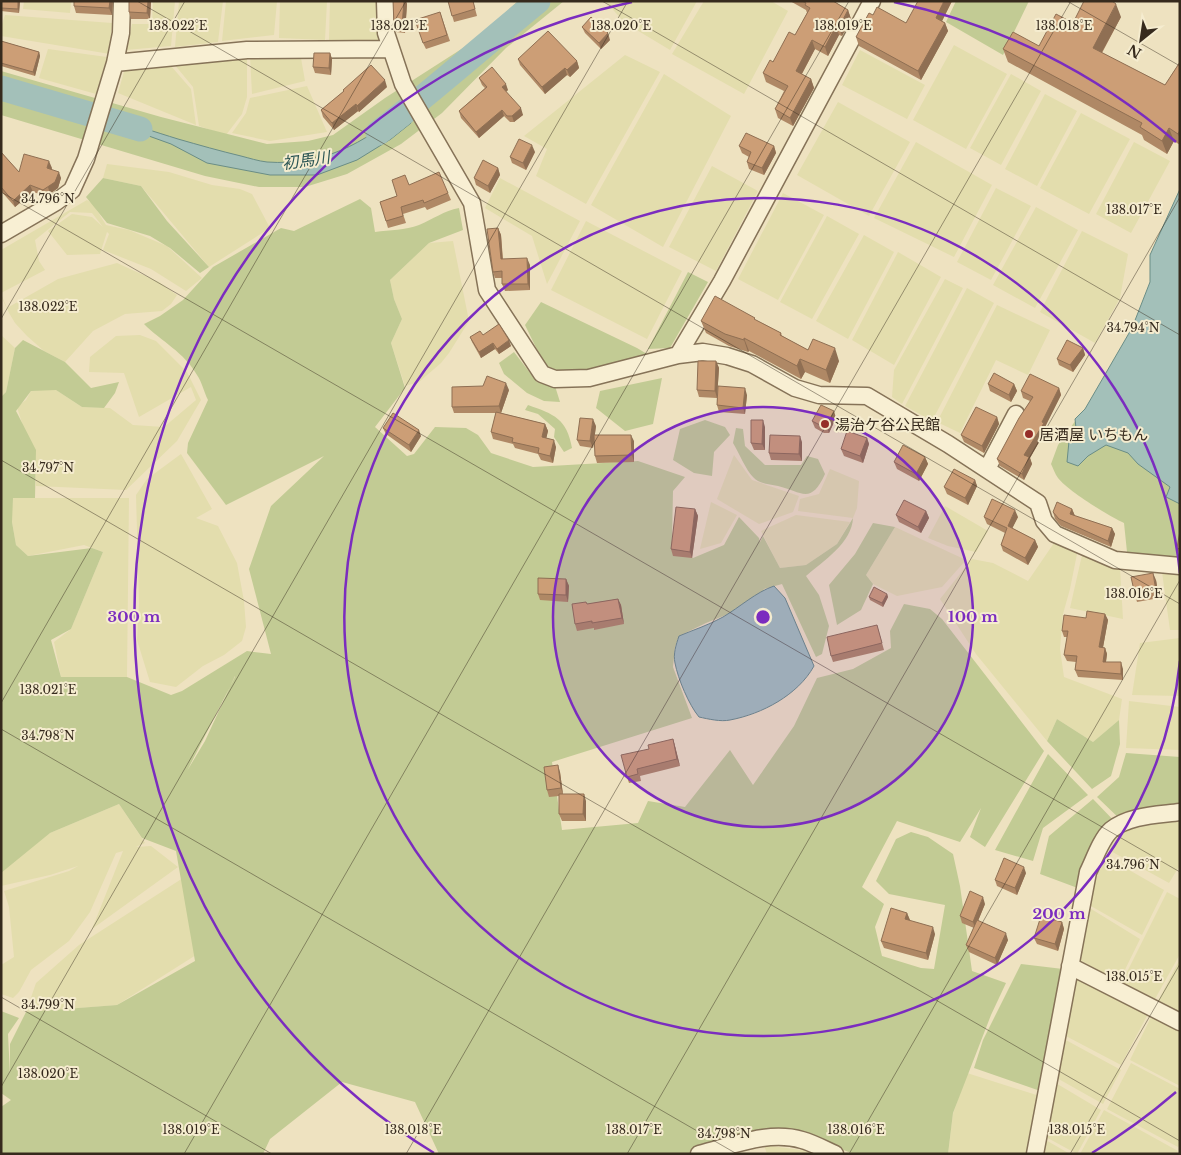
<svg xmlns="http://www.w3.org/2000/svg" width="1181" height="1155" viewBox="0 0 1181 1155" font-family="'Libre Baskerville','Noto Sans JP',serif">
	<style>
		.farmland { fill: #e3ddad }
		.green { fill: #c2cb94; fill-rule: evenodd }
		.water { fill: #a3c0b9; stroke: #6a8d86 }
		.lines { fill: none; stroke-linecap: round; stroke-linejoin: round }
		.river { stroke: #a3c0b9; stroke-width: 25 }
		.minor-casing { stroke: #867358; stroke-width: 19 }
		.minor { stroke: #f8efd3; stroke-width: 16 }
		.wall { fill: #af8865 }
		.shaded-wall { fill: #8f6f53 }
		.building { fill: #cc9e76; stroke: #8f6f53 }
		.ticks { fill: none; stroke: #362a1d; stroke-width: 1; stroke-opacity: 0.45 }
		.ring { fill: none; stroke: #7b2cbf; stroke-width: 2.5 }
		.poi-dot { fill: #952e28; stroke: #f5eccf; stroke-width: 2 }
		.labels { text-anchor: middle; dominant-baseline: central; stroke-width: 4; stroke-linejoin: round; paint-order: stroke }
		.poi-label { font-size: 15px; fill: #362a1d; stroke: #f5eccf; text-anchor: start }
		.water-label { font-size: 16px; font-style: italic; fill: #2c5655; stroke: #f5eccf }
		.ticks-label { font-size: 12px; text-anchor: middle; fill: #362a1d; stroke: #f5eccf; stroke-width: 4; stroke-linejoin: round; paint-order: stroke }
		.centre { fill: #7b2cbf; stroke: #f5eccf; stroke-width: 2.5 }
		.ring-label { font-size: 15px; text-anchor: middle; font-weight: bold; fill: #7b2cbf; stroke: #f5eccf; stroke-width: 4; stroke-linejoin: round; paint-order: stroke }
	</style>
	<rect width="100%" height="100%" fill="#eee2c0"/>
	<path class="farmland" d="M24,1H71L70,13L23,9Z
		M153,1H175L171,46L126,50L132,24H152Z
		M179,1H223L218,42L175,47Z
		M226,1H277L274,35L222,41Z
		M280,1H327L325,40L279,38Z
		M330,1H380L379,42L329,40Z
		M605,1H697L670,50L625,23Z
		M704,1H771L788,11L744,94L672,54Z
		M5,15L112,23L110,54L1,36V27Z
		M954,45L1007,74L966,149L913,120Z
		M48,49L107,57L96,94L39,78Z
		M860,50L925,85L907,119L842,85Z
		M625,55L660,72L586,204L536,176L547,149L524,136Z
		M250,56L301,58L305,81L252,94Z
		M247,57V97L242,114L226,135L199,126L193,87L174,64Z
		M171,66L191,89L196,125L118,93L125,68Z
		M664,74L731,116L663,247L591,205Z
		M1011,74L1041,91L1001,165L970,148Z
		M307,86L327,132L270,141L232,133L246,113L250,98Z
		M1045,94L1077,111L1037,186L1005,169Z
		M838,102L910,142L869,216L797,175Z
		M1081,113L1130,139L1089,214L1040,188Z
		M916,142L992,185L954,257L874,218Z
		M1134,142L1170,161L1131,233L1096,214Z
		M107,164L169,172L212,185L240,189L252,194L270,228L209,267L141,186L103,178Z
		M712,166L758,191L716,271L669,247Z
		M500,178L580,221L547,284L532,236L485,208Z
		M996,188L1031,206L991,280L957,262Z
		M783,193L824,215L778,300L738,279Z
		M87,200L93,204L106,225L129,230L167,246L202,278L186,291L151,269L103,250L109,234L107,232L100,254L67,255L48,231L72,214L92,217L103,227L92,213L70,212L35,240L39,261L45,270L1,293V250Z
		M1036,207L1078,230L1035,308L993,285Z
		M827,216L859,234L812,319L780,302Z
		M586,221L682,271L647,339L551,290Z
		M1082,231L1128,254L1120,298L1095,343L1040,312Z
		M864,235L894,252L848,339L816,321Z
		M453,241L469,321L449,353L441,363L419,382L405,386L391,343L402,319L394,299L390,280L429,243Z
		M898,252L941,277L894,365L852,340Z
		M117,263L159,282L177,295L171,304L162,311L125,314L93,331L65,362L44,351L27,336L15,323L9,313L1,296V294L7,308L58,279Z
		M945,279L963,288L902,404L892,397L894,370Z
		M967,288L994,303L932,421L905,406Z
		M997,305L1050,330L1028,375L996,360L960,433L937,422Z
		M1,335L15,348L6,392L1,397Z
		M140,335L156,341L187,372L201,400L177,441L126,490L36,486L35,465L17,407L26,400L31,391L53,388L82,407L110,408L133,425L164,427L196,400L191,387L139,417L124,373L89,372L90,357L116,336Z
		M181,454L212,509L196,518L218,526L237,563L244,601L246,627L242,641L224,655L203,666L176,687L150,682L137,640L139,603L136,495L147,479Z
		M734,455L752,480L799,496L793,512L759,524L717,499Z
		M830,469L859,481L857,508L853,518L798,511L800,499L819,494Z
		M13,498H129L127,677H61L54,642L71,629L103,552L84,545L28,556L16,545L11,516Z
		M711,502L737,515L721,543L700,549Z
		M945,506L988,531L976,552L948,546L928,538Z
		M796,515L850,522L837,544L806,565L780,568L761,531Z
		M895,527L966,560L942,587L897,596L873,584L866,575Z
		M1054,543L1077,554L1070,589L1063,614L1060,649L1064,677L1122,699L1119,720L1093,742L1057,719L1047,741L976,654L940,599L972,559L993,563L1028,581Z
		M1082,555L1120,568L1123,619L1070,608Z
		M1162,572L1180,574V630H1170Z
		M1180,638V696L1132,695L1140,643Z
		M1129,701L1180,707V750L1126,748Z
		M119,804L145,843L136,847L151,846L178,867L92,929L123,851L116,853L90,912L69,941L31,970L19,992L13,998L1,994V965L14,957L9,907L4,891L69,871L78,866L50,875L1,886V869L31,841Z
		M1180,819V865L1169,883L1107,849L1117,832Z
		M1103,855L1164,890L1142,935L1089,905Z
		M183,878L196,955L117,1005L26,1012L36,983L79,945Z
		M1167,892L1180,899V954L1155,999L1122,982Z
		M1088,907L1140,939L1119,982L1076,958Z
		M1180,959V1013L1158,1001Z
		M1075,973L1149,1012L1121,1065L1062,1034Z
		M1153,1013L1180,1027V1086L1130,1060Z
		M1064,1039L1121,1070L1103,1104L1055,1077Z
		M1131,1063L1180,1089V1144L1178,1147L1107,1109Z
		M967,1073L1046,1098L1035,1154H948L953,1114Z
		M1054,1082L1101,1110L1077,1154L1044,1136Z
		M1104,1110L1178,1151L1176,1154H1080Z
		M1044,1139L1070,1154H1041Z
		M764,1145L808,1151L818,1154H767Z"/>
	<path class="green" d="M518,1H564L506,48L442,113L401,144L347,174L305,187H259L205,176L1,115V71L161,117L267,144L308,141L333,135L385,98L477,39Z
		M956,1H1029L1003,55L946,22Z
		M103,178L141,186L167,221L209,267L200,273L170,248L150,236L107,223L86,197Z
		M360,199L371,208L375,232C390,230 405,230 419,225C433,219 444,211 459,208L463,230L429,243L390,280L394,299L402,319L391,343L405,388L375,427L407,456L414,454L435,427L466,428L478,435L491,453L533,467L638,461L685,477L673,491L672,540L693,558L724,545L739,517L759,538L760,542L763,536L780,568L806,565L837,544L853,518C852,543 823,561 806,576L819,595L829,626L822,654L816,657L782,584L764,589L758,602L706,623L679,636L675,647L673,667L692,718L552,762L562,830L638,823L648,801L685,807L730,750L753,785L794,726L817,678L853,669L891,648L890,631L904,604L930,609L942,619L1044,751L985,847L970,837L981,808L960,842L897,821L862,887L884,904L875,927L882,956L921,968L934,969L945,905L889,894L876,881L896,839L911,832L928,837L953,854L960,886L972,971L1006,983L991,1015L953,1113L948,1154H854L801,1134L764,1131L736,1154H439L415,1102L342,1082L270,1139L263,1154H1V1107L11,1100L1,1093V1011L19,1018L8,1034L10,1075V1044L26,1012L117,1005L195,961L176,851L142,838L119,804L50,833L1,873V397L6,392L15,348L23,340L65,362L91,388L119,382L115,393L104,408L82,407L56,390L31,391L16,411L36,450L35,498H13L12,522L16,545L28,556L92,548L103,552L71,629L51,640L61,677H127L171,695L182,691L247,651L271,654L249,569L271,506L324,456L226,505L187,453L188,443L208,400C204,392 202,382 197,375C185,353 161,341 144,324L160,316L183,300L213,267L281,228L294,231ZM235,676L205,741L187,771L235,677Z
		M688,272L708,282L670,348L648,349Z
		M541,302L637,348L647,354L575,378L545,366L525,325Z
		M514,352L537,382L555,386L560,402L544,401L527,393L504,374L499,363Z
		M662,378L653,424L625,431L596,408L600,391Z
		M528,405C554,414 567,419 572,448L564,452L554,437L555,429L538,414L525,410Z
		M1081,413L1164,476L1180,499V559L1127,552L1124,523C1109,516 1068,491 1058,478C1055,474 1053,468 1051,464L1058,445Z
		M705,420L725,427L730,435L714,452L712,476L694,473L673,460L680,429Z
		M736,428L743,429L745,446L765,465H801L807,456L818,459L825,474C811,505 802,492 778,486C769,484 759,484 753,477C746,470 739,453 733,443Z
		M873,523L895,527L866,575L873,584L861,610L837,625L829,585L855,554Z
		M1057,719L1093,742L1119,720L1120,744L1111,776L1092,789L1047,741Z
		M1126,753L1180,757V813L1124,823L1097,797L1119,777Z
		M1048,754L1088,795L1043,828L1033,861L995,850Z
		M1093,799L1119,826L1085,887H1075L1040,874L1049,836Z
		M1021,964L1063,969L1046,1093L974,1068L983,1040Z"/>
	<path class="water" d="M405,109L411,123L391,139L357,160L317,175H270L207,163L171,144L110,122L109,120C133,124 155,132 178,139C199,145 220,151 241,156C249,158 258,161 267,162C323,166 363,144 405,109Z
		M1180,189V504L1166,497L1170,487L1138,464L1128,453L1106,445L1088,456L1078,466L1067,462L1069,441L1076,428L1075,419L1085,409L1132,328L1150,282V255Z
		M774,586L785,598L814,666C798,695 762,714 730,720C721,722 708,719 699,717C689,705 678,679 675,663C673,654 676,645 679,636C693,630 709,625 723,617C740,607 756,592 774,586Z"/>
	<g class="lines">
		<path class="river" d="M1,88L140,129
			M378,133C433,91 484,45 538,1"/>
		<defs>
			<path id="minor" d="M385,1L386,33L403,84L472,203L487,290L542,374L555,379L589,378L678,355L703,352L727,356L752,364L795,388L819,395L867,396L948,444L1038,503L1044,521L1055,534L1115,560L1180,566
				M115,63L247,50L391,49
				M1,234L56,202L72,190L86,159L115,63L121,33L122,1
				M678,355L722,281L872,1
				M987,469L1016,414
				M1070,966L1180,1022
				M699,1154C732,1146 768,1130 802,1140C813,1143 824,1149 835,1154
				M1035,1154L1088,872C1094,860 1101,839 1111,830C1129,815 1158,815 1180,812"/>
		</defs>
		<use href="#minor" class="minor-casing"/>
		<use href="#minor" class="minor"/>
	</g>
	<path class="wall" d="M1,1H20L19,13L1,11Z
		M113,1L112,15L76,13L74,6Z
		M129,1H151L150,19H131L129,12Z
		M393,1H406L407,4L405,33L396,32L394,25Z
		M448,1H473L477,16L454,22Z
		M790,1H833L848,10L851,19L842,36L839,35L828,56L815,49L802,74L811,79L814,88L793,126L778,118L775,109L784,91L766,82L763,73L795,35L807,13L806,10Z
		M952,1L942,21L945,23L948,31L921,80L859,46L856,37L873,15L906,23Z
		M440,12L450,41L426,49L423,43Z
		M1121,17L1102,53L1165,85L1180,62V145L1174,141L1167,154L1144,140L1142,135L1008,62L1003,49L1039,46L1073,23Z
		M582,27L610,40L601,49L585,33Z
		M1,41L39,52L40,56L35,76L1,66Z
		M330,53L332,59L331,75L315,73L313,67Z
		M518,59L577,61L579,68L570,77L567,75L545,94L520,65Z
		M479,78L508,90L506,92L523,115L514,122H510L504,116L479,138L461,118L459,111L485,88L482,85Z
		M387,87L359,112L358,111L334,130L323,117L321,110L343,92V90Z
		M739,146H774L776,153L764,175L749,169L747,162L749,157L742,153Z
		M1,152L19,172L52,168L51,170L61,178L58,188L46,196L33,192L15,207L1,191Z
		M535,152L526,170L512,163L510,157Z
		M498,168L500,175L490,193L476,185L474,178Z
		M409,185L448,193L451,200L427,210L425,207L403,214L406,223L388,228L380,202L397,196Z
		M498,228L501,235L503,259L530,265V290L505,291L502,284V278H495L493,272Z
		M756,320L781,333L782,336L808,350L839,361L830,383L805,372L801,379L749,351L748,352L729,346L706,333L701,321Z
		M483,335L511,346L499,354L495,349L481,358L472,342L470,337Z
		M1083,348L1085,355L1073,372L1059,365L1057,359Z
		M716,361L719,368L717,398L747,395L745,414L719,412L717,405V398L699,397L697,390Z
		M988,384H1014L1017,391L1011,402L990,391Z
		M1059,388L1061,395L1045,427L1046,430L1030,458L1032,464L1024,480L1000,466L997,459L1030,401L1023,398L1021,391Z
		M509,390L501,413L545,424L548,431L546,438L556,447L553,463L541,460L538,454L515,448L513,444L493,439L491,432L496,413H454L452,407Z
		M997,417L999,424L984,453L964,442L961,435Z
		M836,418L829,433H824L815,428L812,421Z
		M596,426L593,448L580,446L577,440Z
		M765,427V450H754L751,443Z
		M383,428L421,436L411,452L386,434Z
		M867,438L869,444L863,463L844,456L841,449Z
		M634,441V462L597,463L595,456Z
		M802,442V461L771,460L769,453Z
		M925,457L928,464L919,481L897,469L894,462Z
		M975,480L977,486L968,505L947,494L944,487Z
		M695,509L698,516L692,558L673,556L671,549Z
		M1072,509L1075,516L1112,528L1115,534L1111,547L1061,526L1055,519L1053,512Z
		M926,511L929,518L921,533L899,522L896,515Z
		M984,517H1018L1012,528L1035,540L1038,547L1028,565L1003,551L1001,545L1005,533L987,524Z
		M1180,531V555L1177,548Z
		M566,579L569,586L568,602L540,600L538,594Z
		M1156,580L1159,598L1137,602L1135,595Z
		M887,594L888,597L883,607L870,600L869,597Z
		M618,599L621,605L624,624L594,630V628L577,631L575,624L587,604Z
		M1105,614L1108,620L1103,647L1105,648L1107,654L1106,662L1123,669V680L1078,677L1075,670L1076,662L1067,661L1064,655L1067,637H1064L1062,631L1086,618Z
		M877,625L884,650L833,662L831,656Z
		M673,739L675,746L680,766L640,776L641,781L629,783L627,777L649,749Z
		M560,772L563,794L586,801V821H562L559,814V796L549,797L547,790Z
		M1026,873L1017,895L997,886L995,880Z
		M985,904L978,921L1008,940L997,965L969,952L966,945L974,928L962,923L960,916Z
		M907,913L910,921L935,934L928,960L884,948L881,941Z
		M1062,922L1064,929L1058,951L1037,944L1034,938Z"/>
	<path class="shaded-wall" d="M18,1H20L19,13L18,9Z
		M110,1H113L112,15L109,8Z
		M148,1H151L150,19L147,13Z
		M404,1H406L407,4L405,33L402,26Z
		M944,1H952L939,27L936,18Z
		M1116,4L1121,17L1097,61L1093,48Z
		M848,10L851,19L842,36L839,27Z
		M945,23L948,31L921,80L918,71Z
		M836,26L839,35L828,56L825,47Z
		M608,33L610,40L601,49L599,43Z
		M812,40L815,49L799,79L796,71Z
		M39,52L40,56L35,76L33,72Z
		M330,53L332,59L331,75L329,68Z
		M577,61L579,68L570,77L567,70Z
		M565,68L567,75L545,94L542,87Z
		M811,79L814,88L793,126L790,118Z
		M385,80L387,87L359,112L357,106Z
		M506,84L508,90L504,93L502,87Z
		M356,104L358,111L334,130L332,123Z
		M521,108L523,115L514,122L512,116Z
		M502,110L504,116L479,138L476,132Z
		M1169,128L1174,141L1167,154L1162,141Z
		M1180,130V139L1178,134Z
		M532,145L535,152L526,170L523,163Z
		M774,146L776,153L764,175L762,168Z
		M49,161L52,168L49,175L47,168Z
		M498,168L500,175L490,193L488,186Z
		M59,172L61,178L58,188L50,194L48,187Z
		M30,185L33,192L15,207L13,201Z
		M498,228L501,235L503,266L501,259Z
		M527,258L530,265V290L528,284Z
		M744,338L749,351L748,352L744,340Z
		M509,340L511,346L499,354L497,349Z
		M493,343L495,349L481,358L479,352Z
		M835,348L839,361L830,383L826,370Z
		M1083,348L1085,355L1073,372L1070,365Z
		M800,359L805,372L801,379L797,366Z
		M716,361L719,368L717,398L715,391Z
		M506,383L509,390L501,413L499,406Z
		M1014,384L1017,391L1011,402L1009,395Z
		M745,388L747,395L745,414L743,408Z
		M1059,388L1061,395L1045,427L1046,430L1030,458L1032,464L1024,480L1022,474L1024,455L1042,422Z
		M834,411L836,418L829,433L826,426Z
		M997,417L999,424L984,453L982,446Z
		M593,419L596,426L593,448L590,441Z
		M763,420L765,427V450L762,444Z
		M545,424L548,431L545,444L542,437Z
		M419,430L421,436L411,452L409,445Z
		M631,435L634,441V462L632,455Z
		M800,436L802,442V461L799,454Z
		M867,438L869,444L863,463L860,456Z
		M554,440L556,447L553,463L550,456Z
		M925,457L928,464L919,481L916,474Z
		M975,480L977,486L968,505L965,498Z
		M695,509L698,516L692,558L690,552Z
		M1072,509L1075,516L1073,521L1070,514Z
		M1015,510L1018,517L1010,533L1008,526Z
		M926,511L929,518L921,533L918,527Z
		M1112,528L1115,534L1111,547L1108,541Z
		M1035,540L1038,547L1028,565L1025,558Z
		M1153,573L1156,580L1159,598L1156,591Z
		M566,579L569,586L568,602L566,595Z
		M887,594L888,597L883,607L882,603Z
		M618,599L621,605L624,624L622,618Z
		M1105,614L1108,620L1102,653L1099,647Z
		M1105,648L1107,654L1105,668L1103,662Z
		M1121,662L1123,669V680L1121,674Z
		M673,739L675,746L680,766L677,759Z
		M558,765L560,772L563,795L561,788Z
		M584,794L586,801V821L583,814Z
		M1024,867L1026,873L1017,895L1015,888Z
		M983,897L985,904L975,928L973,922Z
		M907,913L910,920L908,926L905,919Z
		M1062,922L1064,929L1058,951L1055,944Z
		M933,927L935,934L928,960L926,953Z
		M1006,933L1008,940L997,965L995,958Z"/>
	<path class="building" d="M1,1H18V9L1,8Z
		M74,1H110L109,8L74,6Z
		M129,1H148L147,13L129,12Z
		M393,1H404L402,26L394,25Z
		M448,1H473L475,9L452,16Z
		M802,1H833L848,10L839,27L836,26L825,47L812,40L796,71L811,79L790,118L775,109L788,86L763,73L770,60L773,62L789,32L795,35L810,8L805,5L806,3Z
		M918,1H944L936,18L945,23L918,71L856,37L869,13L873,15L877,7L906,23Z
		M1084,1H1112L1116,4L1093,48L1165,85L1180,62V130L1178,134L1169,128L1162,141L1140,127L1142,123L1003,49L1013,32L1039,46L1056,14L1073,23Z
		M440,12L447,35L423,43L415,20Z
		M591,17L608,33L599,43L582,27Z
		M548,31L577,61L567,70L565,68L542,87L518,59Z
		M1,41L39,52L33,72L1,63Z
		M314,53H330L329,68L313,67Z
		M371,65L385,80L357,106L356,104L332,123L321,110L344,91L343,90Z
		M492,67L506,84L502,87L521,108L512,116H507L502,110L476,132L459,111L487,87L479,78Z
		M746,133L774,146L762,168L747,162L751,152L739,146Z
		M519,139L532,145L523,163L510,157Z
		M1,152L19,172L24,154L49,161L47,168L59,172L55,182L43,190L30,185L13,201L1,187Z
		M483,160L498,168L488,186L474,178Z
		M439,172L448,193L424,203L423,200L401,207L403,216L386,221L380,202L397,196L392,180L405,175L409,185Z
		M498,228L501,259L527,258L528,284H502V271L493,272L487,229Z
		M715,296L755,318L754,319L781,333L780,335L808,350L813,339L835,348L826,370L800,359L797,366L744,338V340L725,334L701,321Z
		M499,324L509,340L497,349L493,343L479,352L470,337L480,331L483,335Z
		M1067,340L1083,348L1070,365L1057,359Z
		M698,361H716L715,391L697,390Z
		M994,373L1014,384L1009,395L988,384Z
		M1030,374L1059,388L1042,422L1044,423L1024,455L1029,457L1022,474L997,459L1019,418L1033,397L1021,391Z
		M487,376L506,383L499,406L452,407V387L483,386Z
		M718,386L745,388L743,408L717,405Z
		M821,405L834,411L826,426H822L812,421Z
		M976,407L997,417L982,446L961,435Z
		M496,412L545,424L542,437L554,440L550,456L538,453L539,448L512,442L513,438L491,432Z
		M393,413L419,430L409,445L383,428Z
		M580,418L593,419L590,441L577,440Z
		M751,420H763L762,444L751,443Z
		M847,431L867,438L860,456L841,449Z
		M594,435H631L632,455L595,456Z
		M770,435L800,436L799,454L769,453Z
		M903,445L925,457L916,474L894,462Z
		M954,469L975,480L965,498L944,487Z
		M992,499L1015,510L1008,526L1035,540L1025,558L1001,545L1007,528L984,517Z
		M904,500L926,511L918,527L896,515Z
		M1057,502L1072,509L1070,514L1112,528L1108,541L1059,519L1053,512Z
		M676,507L695,509L690,552L671,549Z
		M1180,531V549L1177,548Z
		M1153,573L1156,591L1135,595L1131,577Z
		M538,578L566,579V595L538,594Z
		M874,587L887,594L882,603L869,597Z
		M618,599L622,618L592,623V621L575,624L572,604L586,602L587,604Z
		M1087,611L1105,614L1099,647L1105,648L1103,662H1121V674L1075,670L1077,656L1064,655L1068,631H1062L1064,615L1086,618Z
		M877,625L882,643L831,656L827,637Z
		M673,739L677,759L637,769L638,774L627,777L621,755L649,749L648,745Z
		M558,765L561,788L547,790L544,767Z
		M559,794H584L583,814H559Z
		M1004,858L1024,867L1015,888L995,880Z
		M970,891L983,897L973,922L960,916Z
		M891,908L907,913L905,919L933,927L926,953L881,941Z
		M1041,916L1062,922L1055,944L1034,938Z
		M977,920L1006,933L995,958L966,945Z"/>
	<path class="ticks" d="M137,1L1180,604M602,1L1180,335M1067,1L1180,66M1,192L1180,872M1,319L185,1M1,460L1180,1141M1,703L406,1M1,729L737,1154M1,997L272,1154M1,1087L628,1M184,1154L849,1M406,1154L1071,1M627,1154L1180,197M849,1154L1180,580M1070,1154L1180,964"/>
	<circle cx="763" cy="617" r="210" fill="#7b2cbf" fill-opacity=".12"/>
	<g class="ring">
		<circle cx="763" cy="617" r="210"/>
		<path d="M1180 661A419 419 0 1 1 1180 573"/>
		<path d="M1176 1092A629 629 0 0 1 1092 1153M434 1153A629 629 0 0 1 632 2M894 2A629 629 0 0 1 1176 142"/>
	</g>
	<g class="poi-dot">
		<circle cx="825" cy="424" r="5"/>
		<circle cx="1029" cy="434" r="5"/>
	</g>
	<g class="labels">
		<g class="poi-label">
			<text x="835" y="424">湯治ケ谷公民館</text>
			<text x="1039" y="434">居酒屋 いちもん</text>
		</g>
		<g class="water-label">
			<text transform="translate(306 160) rotate(-8)">初馬川</text>
		</g>
	</g>
	<g class="ticks-label">
		<text x="178" y="30">138.022°E</text>
		<text x="399" y="30">138.021°E</text>
		<text x="621" y="30">138.020°E</text>
		<text x="843" y="30">138.019°E</text>
		<text x="1064" y="30">138.018°E</text>
		<text x="48" y="203">34.796°N</text>
		<text x="1134" y="214">138.017°E</text>
		<text x="48" y="311">138.022°E</text>
		<text x="1133" y="332">34.794°N</text>
		<text x="48" y="472">34.797°N</text>
		<text x="1134" y="598">138.016°E</text>
		<text x="48" y="694">138.021°E</text>
		<text x="48" y="740">34.798°N</text>
		<text x="1133" y="869">34.796°N</text>
		<text x="1134" y="981">138.015°E</text>
		<text x="48" y="1009">34.799°N</text>
		<text x="48" y="1078">138.020°E</text>
		<text x="191" y="1134">138.019°E</text>
		<text x="413" y="1134">138.018°E</text>
		<text x="634" y="1134">138.017°E</text>
		<text x="856" y="1134">138.016°E</text>
		<text x="1077" y="1134">138.015°E</text>
		<text x="724" y="1138">34.798°N</text>
	</g>
	<circle cx="763" cy="617" r="8" class="centre"/>
	<g class="ring-label">
		<text x="973" y="622">100 m</text>
		<text x="134" y="622">300 m</text>
		<text x="1059" y="919">200 m</text>
	</g>
	<rect width="1181" height="1155" fill="none" stroke="#362a1d" stroke-width="5"/>
	<g transform="translate(1141 40) rotate(210)" stroke="#f5eccf" stroke-width="4" paint-order="stroke">
	<path d="M0-4L9 19L0 12L-9 19Z" fill="#362a1d"/>
	<text y="-8" font-size="14" font-weight="bold" text-anchor="middle" fill="#362a1d">N</text>
	</g>
</svg>
